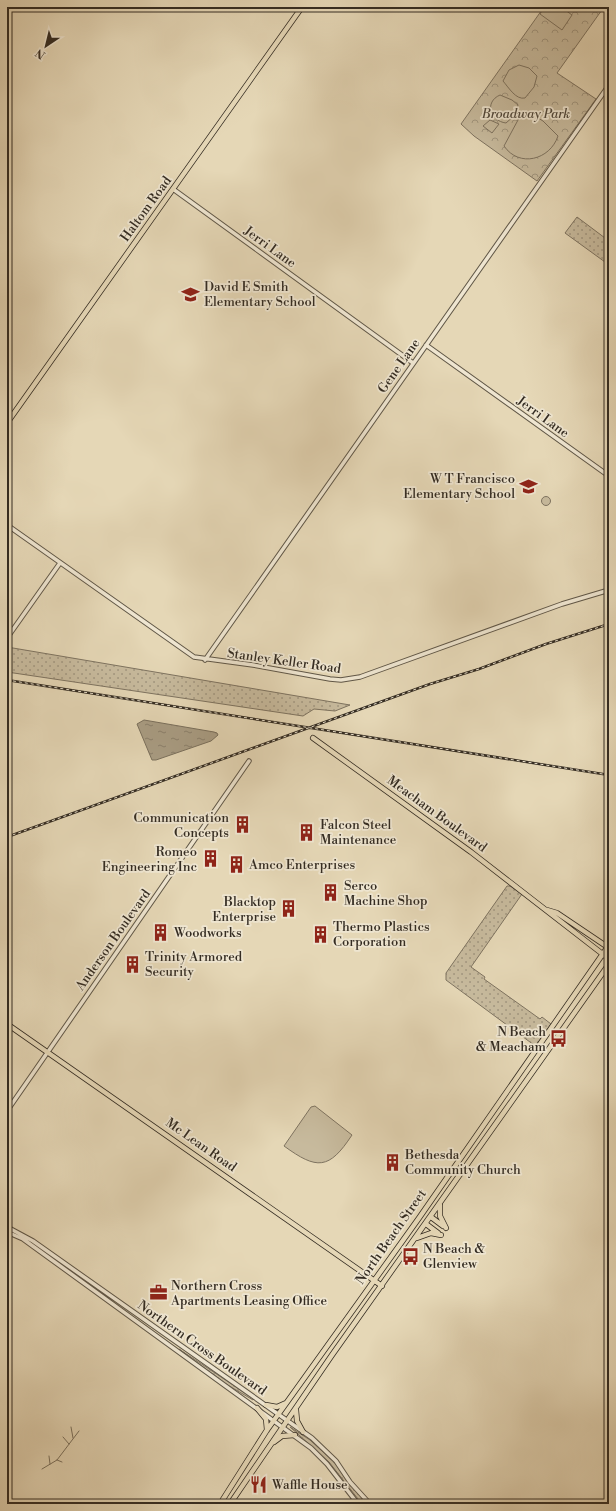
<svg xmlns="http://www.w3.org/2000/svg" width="616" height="1511" viewBox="0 0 616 1511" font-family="'Libre Bodoni',serif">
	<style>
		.grass { fill: url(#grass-dots); stroke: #7e7360 }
		.park { fill: url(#park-crowns); stroke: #7e7360 }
		.garden { fill: #c7ba9d; stroke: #7e7360 }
		.water { fill: url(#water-ripples); stroke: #7a705d }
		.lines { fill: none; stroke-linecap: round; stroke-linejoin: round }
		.stream { stroke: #7a705d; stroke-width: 1 }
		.minor-casing { stroke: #605747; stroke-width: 5.5 }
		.major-casing { stroke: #342c22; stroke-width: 6 }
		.minor { stroke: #eee5d0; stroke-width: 3.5 }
		.major { stroke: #e5d7b6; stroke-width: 4.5 }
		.rail-casing { stroke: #342c22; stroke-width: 2.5 }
		.rail { stroke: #eee5d0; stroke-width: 1; stroke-dasharray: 3; stroke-linecap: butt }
		.labels { text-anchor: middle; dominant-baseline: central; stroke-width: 3.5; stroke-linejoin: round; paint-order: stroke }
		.park-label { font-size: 13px; font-style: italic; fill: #51483b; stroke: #eee5d0 }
		.street-label { font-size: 13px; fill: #342c22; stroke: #eee5d0 }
		.poi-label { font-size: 13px; fill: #342c22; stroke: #eee5d0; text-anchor: start }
	</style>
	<defs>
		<pattern id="grass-dots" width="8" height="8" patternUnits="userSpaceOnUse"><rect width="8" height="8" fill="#c7ba9d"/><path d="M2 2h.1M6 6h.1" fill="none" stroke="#a29780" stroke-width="1.8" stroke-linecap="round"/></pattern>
		<pattern id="park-crowns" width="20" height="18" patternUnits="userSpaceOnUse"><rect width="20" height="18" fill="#c7ba9d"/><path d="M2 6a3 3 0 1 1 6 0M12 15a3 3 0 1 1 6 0" fill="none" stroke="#a29780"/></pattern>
		<pattern id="water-ripples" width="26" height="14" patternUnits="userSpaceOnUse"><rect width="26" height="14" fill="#a99d84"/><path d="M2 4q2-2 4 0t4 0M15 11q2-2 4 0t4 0" fill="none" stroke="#8a806c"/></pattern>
	</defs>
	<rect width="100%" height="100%" fill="#e5d7b6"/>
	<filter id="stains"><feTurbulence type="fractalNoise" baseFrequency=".005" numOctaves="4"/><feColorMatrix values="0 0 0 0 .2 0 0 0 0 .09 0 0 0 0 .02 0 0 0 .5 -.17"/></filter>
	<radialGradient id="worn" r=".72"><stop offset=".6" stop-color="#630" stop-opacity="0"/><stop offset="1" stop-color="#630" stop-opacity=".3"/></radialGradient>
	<path class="grass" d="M577,217L609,241V256L605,262L565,233Z
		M7,647L350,705L335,711L314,709L303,716L7,672Z
		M507,886H510L522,894L471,967L485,977L484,979L540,1019L542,1017L551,1024L537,1044L534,1045L446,980V973Z
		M179,1349L254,1399L253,1400L226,1384Z
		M290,1427L310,1440L334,1462L367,1504H362L329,1462Z"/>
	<path class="park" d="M544,7H604L557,73L596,99L537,181L474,136L461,124Z
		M541.5 501a4.5 4.5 0 1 1 9 0a4.5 4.5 0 1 1-9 0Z"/>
	<path class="garden" d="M544,7H561L572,15L562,30L540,14Z
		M519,65L529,68L537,76L534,87L525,98C516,100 509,88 503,81L509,70Z
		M500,95L512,100L518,105L515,115L506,123C490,121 484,102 500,95Z
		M524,112H528L543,121L558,136C550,160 519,168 504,146L518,120Z
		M490,120L499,124L492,133L483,126Z
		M315,1106L352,1135C329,1170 317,1170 284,1146L311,1107Z"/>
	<path class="water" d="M144,720L214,732L217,733L218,735L211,741L156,760H152L137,724Z"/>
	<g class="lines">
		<path class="stream" d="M71,1427L73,1438
			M63,1437L69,1444
			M49,1456L50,1464
			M57,1460L62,1462
			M42,1469L57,1460L79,1431"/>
		<defs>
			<path id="minor" d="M293,7L299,11
				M173,189L413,363
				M426,345L609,476
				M7,525L194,657L253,665L330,679L341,680L360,677L562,604L609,590
				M7,638L60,563
				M205,660L609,85
				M7,1111L249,761
				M7,1227L33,1241L312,1438L336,1461L350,1482L370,1504
				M7,1232L23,1239L34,1247L311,1448L327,1464L358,1504"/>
			<path id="major" d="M7,423L302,7
				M313,738L471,852L609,959
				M547,910L557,913L609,948
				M7,1024L382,1286
				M440,1205V1216L446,1228
				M431,1217L443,1226
				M426,1224L438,1233
				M417,1238L431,1233L441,1235
				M266,1405L277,1407L286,1403
				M257,1408L266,1419L267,1430
				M296,1410L297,1421L303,1432
				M274,1442L282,1436L295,1435
				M220,1504L267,1430L419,1218L609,945
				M230,1504L332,1355L609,964"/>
		</defs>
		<use href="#minor" class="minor-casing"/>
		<use href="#major" class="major-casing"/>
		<use href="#minor" class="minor"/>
		<use href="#major" class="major"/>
		<defs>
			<path id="rail" d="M7,680L609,775
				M7,837L430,684L479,669L546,644L609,624"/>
		</defs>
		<use href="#rail" class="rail-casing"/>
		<use href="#rail" class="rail"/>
	</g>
	<defs>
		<symbol id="school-bare" viewBox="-9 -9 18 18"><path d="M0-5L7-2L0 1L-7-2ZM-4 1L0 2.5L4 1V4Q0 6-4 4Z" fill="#8f2418" stroke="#eee5d0" stroke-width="2.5" paint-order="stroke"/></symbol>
		<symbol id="building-bare" viewBox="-9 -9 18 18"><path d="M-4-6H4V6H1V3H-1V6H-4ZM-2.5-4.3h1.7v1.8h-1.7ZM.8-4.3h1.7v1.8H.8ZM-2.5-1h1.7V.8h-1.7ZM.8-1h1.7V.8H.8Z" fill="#8f2418" stroke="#eee5d0" stroke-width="2.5" paint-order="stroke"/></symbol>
		<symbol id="bus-bare" viewBox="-9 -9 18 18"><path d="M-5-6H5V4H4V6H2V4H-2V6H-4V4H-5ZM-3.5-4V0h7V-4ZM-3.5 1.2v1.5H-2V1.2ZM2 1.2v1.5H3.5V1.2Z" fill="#8f2418" stroke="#eee5d0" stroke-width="2.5" paint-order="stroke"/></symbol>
		<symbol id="office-bare" viewBox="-9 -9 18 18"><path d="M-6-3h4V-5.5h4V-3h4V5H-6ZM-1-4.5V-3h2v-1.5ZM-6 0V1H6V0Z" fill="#8f2418" stroke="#eee5d0" stroke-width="2.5" paint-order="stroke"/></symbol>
		<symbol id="restaurant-bare" viewBox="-9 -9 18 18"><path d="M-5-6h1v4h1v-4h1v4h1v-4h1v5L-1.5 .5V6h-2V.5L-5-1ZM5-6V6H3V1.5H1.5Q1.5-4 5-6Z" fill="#8f2418" stroke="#eee5d0" stroke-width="2.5" paint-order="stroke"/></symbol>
	</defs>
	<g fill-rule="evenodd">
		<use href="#school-bare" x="178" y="282" width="25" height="25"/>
		<use href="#school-bare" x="516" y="474" width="25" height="25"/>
		<use href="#building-bare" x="230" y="812" width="25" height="25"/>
		<use href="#building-bare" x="294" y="820" width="25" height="25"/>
		<use href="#building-bare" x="198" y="846" width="25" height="25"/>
		<use href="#building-bare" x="224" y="852" width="25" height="25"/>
		<use href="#building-bare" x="318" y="880" width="25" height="25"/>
		<use href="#building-bare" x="276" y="896" width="25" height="25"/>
		<use href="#building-bare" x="148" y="920" width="25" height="25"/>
		<use href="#building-bare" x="308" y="922" width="25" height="25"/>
		<use href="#building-bare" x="120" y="952" width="25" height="25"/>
		<use href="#bus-bare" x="546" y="1026" width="25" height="25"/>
		<use href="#building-bare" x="380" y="1150" width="25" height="25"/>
		<use href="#bus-bare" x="398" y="1244" width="25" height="25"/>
		<use href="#office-bare" x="146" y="1280" width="25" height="25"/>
		<use href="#restaurant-bare" x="246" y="1472" width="25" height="25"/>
	</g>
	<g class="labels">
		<g class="park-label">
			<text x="526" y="114">Broadway Park</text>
		</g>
		<g class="street-label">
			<text transform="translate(146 209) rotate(-54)">Haltom Road</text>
			<text transform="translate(270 247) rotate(36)">Jerri Lane</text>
			<text transform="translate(399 366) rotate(-55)">Gene Lane</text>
			<text transform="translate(543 417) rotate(36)">Jerri Lane</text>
			<text transform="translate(284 661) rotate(8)">Stanley Keller Road</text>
			<text transform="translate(437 814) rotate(36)">Meacham Boulevard</text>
			<text transform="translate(113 940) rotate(-55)">Anderson Boulevard</text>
			<text transform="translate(201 1145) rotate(35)">Mc Lean Road</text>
			<text transform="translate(391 1237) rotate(-55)">North Beach Street</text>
			<text transform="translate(202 1348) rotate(35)">Northern Cross Boulevard</text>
		</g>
		<g class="poi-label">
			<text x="204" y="287">David E Smith<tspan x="204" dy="15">Elementary School</tspan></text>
			<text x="515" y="479" text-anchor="end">W T Francisco<tspan x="515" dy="15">Elementary School</tspan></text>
			<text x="229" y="818" text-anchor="end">Communication<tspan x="229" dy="15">Concepts</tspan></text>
			<text x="320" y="825">Falcon Steel<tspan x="320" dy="15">Maintenance</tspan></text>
			<text x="197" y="852" text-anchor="end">Romeo<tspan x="197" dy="15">Engineering Inc</tspan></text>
			<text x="249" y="865">Amco Enterprises</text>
			<text x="344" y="886">Serco<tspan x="344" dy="15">Machine Shop</tspan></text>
			<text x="276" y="902" text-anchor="end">Blacktop<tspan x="276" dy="15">Enterprise</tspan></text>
			<text x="333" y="927">Thermo Plastics<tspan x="333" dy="15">Corporation</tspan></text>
			<text x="174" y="933">Woodworks</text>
			<text x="145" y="957">Trinity Armored<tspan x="145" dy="15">Security</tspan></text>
			<text x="546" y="1032" text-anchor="end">N Beach<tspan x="546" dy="15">&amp; Meacham</tspan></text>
			<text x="405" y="1155">Bethesda<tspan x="405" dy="15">Community Church</tspan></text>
			<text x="423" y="1249">N Beach &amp;<tspan x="423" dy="15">Glenview</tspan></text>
			<text x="171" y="1286">Northern Cross<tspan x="171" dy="15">Apartments Leasing Office</tspan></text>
			<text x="272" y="1485">Waffle House</text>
		</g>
	</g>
	<rect width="616" height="1511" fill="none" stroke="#e5d7b6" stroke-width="24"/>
	<rect x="8" y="8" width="600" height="1495" fill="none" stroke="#342c22" stroke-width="2"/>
	<rect x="12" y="12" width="592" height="1487" fill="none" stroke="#342c22"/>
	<g transform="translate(46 46) rotate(215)" stroke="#eee5d0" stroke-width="3" paint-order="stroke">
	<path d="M0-3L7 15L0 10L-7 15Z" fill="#342c22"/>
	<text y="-6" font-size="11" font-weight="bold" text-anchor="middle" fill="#342c22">N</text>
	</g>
	<rect width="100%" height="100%" filter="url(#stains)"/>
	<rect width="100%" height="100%" fill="url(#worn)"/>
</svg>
